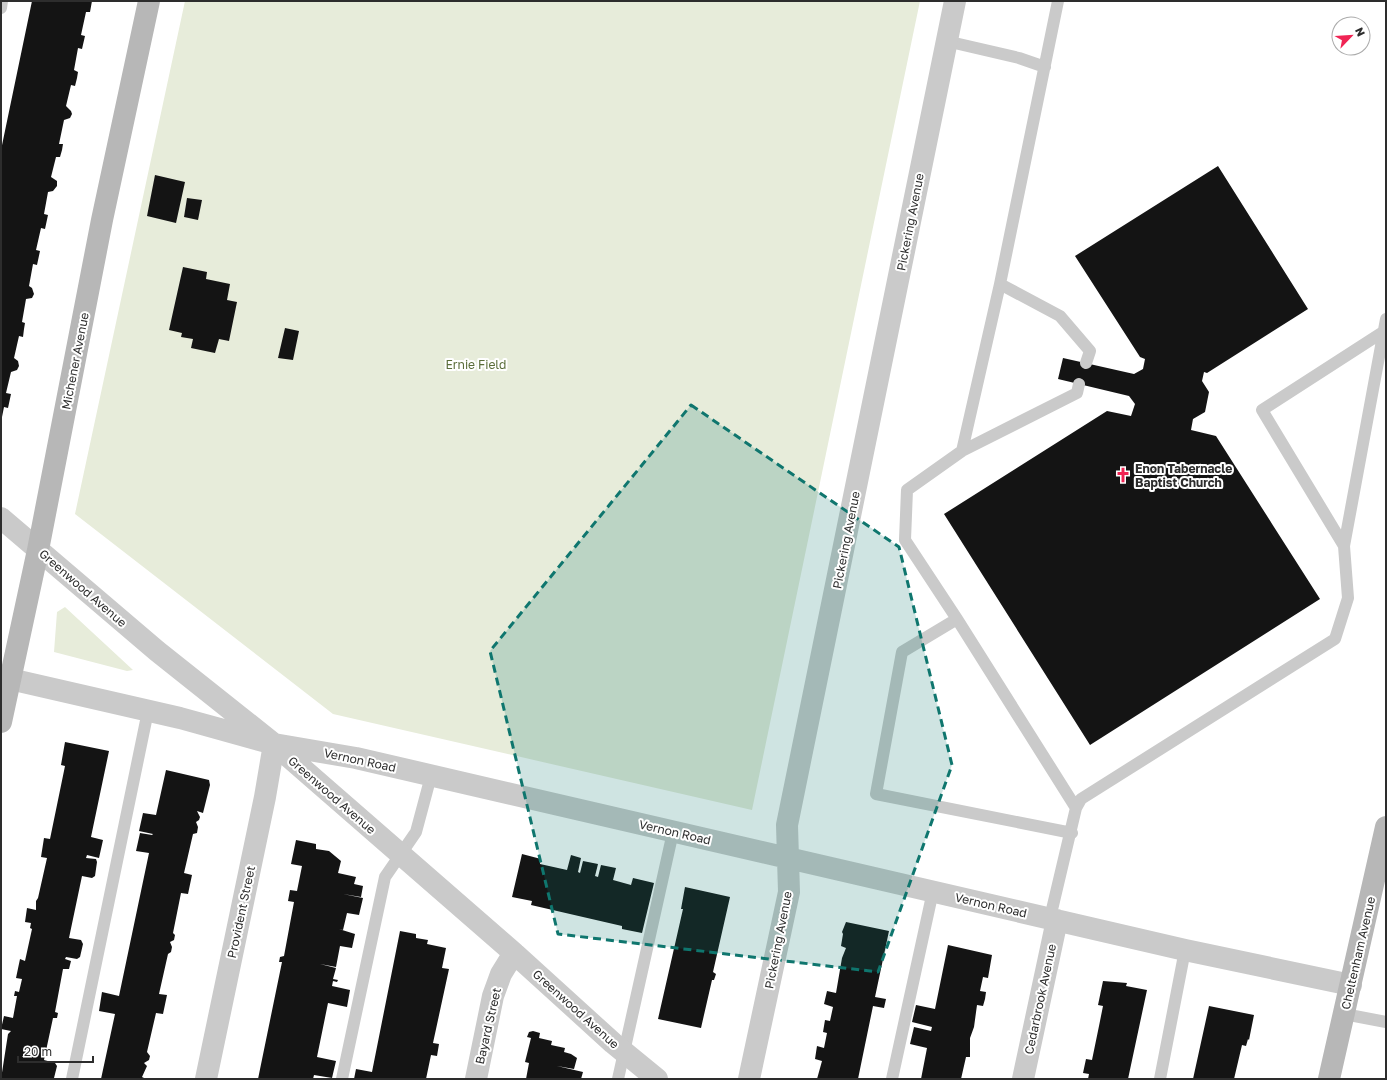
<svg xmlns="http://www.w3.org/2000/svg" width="1387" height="1080" viewBox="0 0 1387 1080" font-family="'Golos Text',sans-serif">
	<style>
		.green { fill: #e7ecda }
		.building { fill: #141414 }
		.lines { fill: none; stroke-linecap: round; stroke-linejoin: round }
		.lane { stroke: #cacaca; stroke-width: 12 }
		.street { stroke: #cacaca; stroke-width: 22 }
		.secondary { stroke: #b7b7b7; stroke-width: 22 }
		.marked { fill: #0f766e; fill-opacity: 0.2; stroke: #0f766e; stroke-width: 3; stroke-dasharray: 8 5; stroke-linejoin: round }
		.labels { text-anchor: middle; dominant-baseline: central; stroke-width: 4; stroke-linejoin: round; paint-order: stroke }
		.street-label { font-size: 12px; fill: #2d2d2d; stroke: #fff }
		.park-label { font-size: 12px; fill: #596c38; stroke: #fff }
		.poi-label { font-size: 12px; font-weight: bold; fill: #2d2d2d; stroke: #fff; text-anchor: start }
	</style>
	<rect width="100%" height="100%" fill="#fff"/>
	<path class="green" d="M185,1H920L752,810L333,714L75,514Z
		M65,607L133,670L127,671L54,652L57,612Z"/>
	<path class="building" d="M32,1H92L90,12H86L81,35L85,36L82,49L78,48L74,70L78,72L77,78L75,86L71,85L66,106L71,111L72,114L70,118L64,120L59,144H63L62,150L60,157H56L51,177L57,181V186L53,191L48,192L44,214L48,215L45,229L41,228L36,250L40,251L37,265L33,264L29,286L32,288L34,294L32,298L26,299L22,322L25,323L24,329L23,337L19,336L14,358L18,361L19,366L17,370L11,372L6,393L11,394L8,408L4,407L2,417L1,150Z
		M1218,166L1308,309L1207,373L1204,372L1202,381L1209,392L1205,412L1193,419L1191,430L1216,436L1320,599L1090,745L944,514L1107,411L1131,416L1135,404L1129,396L1058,379L1063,358L1134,374L1143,369L1145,359L1140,357L1075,256Z
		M155,175L185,182L176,223L147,216Z
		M187,198L202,200L198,220L184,217Z
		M183,267L207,272L206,279L230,284L227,300L237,302L229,341L219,339L215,353L191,348L193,339L181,337L182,333L169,330Z
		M285,328L299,331L293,360L278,358Z
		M65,742L109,751L91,837L103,840L99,858L87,855L86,858L96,859L97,862L95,876L92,878L82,876L69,938L81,940L83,944L80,957L77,959L66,957L65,959L71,961L69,969H63L55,1012L58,1013L57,1018H53L44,1060L55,1063L57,1066L54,1078L1,1079L8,1034L11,1031L1,1029L4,1016L13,1018L17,996H14L15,991L19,992L22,979L16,978L20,959L25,961L32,929L30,928L31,923L25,922L27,908L36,910V901L38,898L47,858L41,857L44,838L50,839L65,766L61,765Z
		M166,770L209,780L210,785L203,813L197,811L200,817L199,820L196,822L198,827L197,833L193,834L184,873L192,875L188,894L181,893L173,933L175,935L174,940L170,942L172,947L171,952L168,954L159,994L167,995L163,1014L156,1013L147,1052L150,1056L149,1060L144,1063L147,1066L142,1077L146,1079H101L115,1014L99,1011L102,992L119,996L149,853L136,851L140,833L152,835L153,834L139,831L143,813L156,815Z
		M296,840L316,844V849L329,851L341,861L338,873L356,877L354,884L363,886L361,897L343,894L363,898L359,915L347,913L343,930L339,929L355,934L352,948L340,946L336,967L320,964L336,968L333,979L338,980L337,982L333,981L332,986L350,990L347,1007L328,1003L317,1057L336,1061L332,1078L314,1075L313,1079H258L282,962H279L280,957L284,956L294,902L288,901L290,890L297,891L302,866L291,864Z
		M522,854L541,859L540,864L567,870L571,855L581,858L578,872L580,873L583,861L598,864L595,876L598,877L601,865L616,868L613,880L631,885L633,878L654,883L642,933L622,929V926L531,905L532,901L512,897Z
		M685,887L730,897L713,972L716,974L714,980H712L701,1028L658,1019L683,909H681Z
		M846,922L889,931L875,997L886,999L884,1008L873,1006L858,1079H817L822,1061L815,1059L817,1046L824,1048L827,1033L823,1032L825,1020L830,1021L833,1007L824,1004L827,991L836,993L842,958L846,948L841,946L843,934L842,932Z
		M400,931L416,934V938L428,940L427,944L446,948L442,968L449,969L433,1043L439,1044L437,1056L431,1055L426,1079H354L356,1069L372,1072Z
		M948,945L992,955L988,978L983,977L980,991L986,992L985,999L983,1006L977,1005L974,1027L970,1038V1057H966L961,1079H921L927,1048L910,1044L914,1027L931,1031L932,1027L912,1022L916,1005L935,1009Z
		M1103,981L1127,983L1126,986L1147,990L1128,1079H1088L1089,1074L1083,1073L1086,1059L1092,1060L1099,1026L1103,1006L1098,1005Z
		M1209,1006L1254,1015L1249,1040L1248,1039L1246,1046L1242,1045L1234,1079H1193Z
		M533,1031L540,1033L539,1038L552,1041L551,1045L565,1048L564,1052L571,1054L577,1058L574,1069L557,1066L583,1072L581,1079H526L529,1063L525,1062L531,1038L527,1037L529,1032Z"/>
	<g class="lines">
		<path class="lane" d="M1,8L2,1
			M946,41L1019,58L1045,67
			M1000,284L1060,316L1090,351L1086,363
			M962,451L1000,284L1058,1
			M1344,546L1262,410L1383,332
			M957,619L902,652L876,794L1072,833
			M1076,808L957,619L905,540L907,490L962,451L1077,393L1079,384
			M1050,918L1076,808L1081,799L1335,639L1348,598L1344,546L1386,319
			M1344,1014L1386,1022
			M72,1079L148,711
			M342,1079L385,877L416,832L431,776
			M618,1079L673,832
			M892,1079L933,891
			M1160,1079L1185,950"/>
		<path class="street" d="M1,518L157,651L274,744L514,953L613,1043L657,1079
			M1,677L180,718L274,744L356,758L1185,950L1351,985
			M206,1079L265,797L274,744
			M476,1079L493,996L501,974L514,953
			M749,1079L789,892L787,825L955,1
			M1023,1079L1057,920"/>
		<path class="secondary" d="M1,722L38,550L102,220L149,1
			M1329,1079L1386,827"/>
	</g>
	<path class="marked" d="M691,405L899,547L952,765L878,972L558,934L490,651Z"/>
	<defs>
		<symbol id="church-bare" viewBox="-9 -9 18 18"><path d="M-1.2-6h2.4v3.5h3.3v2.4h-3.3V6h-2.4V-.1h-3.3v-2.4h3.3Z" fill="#f02454" stroke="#fff" stroke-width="2.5" paint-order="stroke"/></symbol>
	</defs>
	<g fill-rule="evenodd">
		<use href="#church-bare" x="1112" y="464" width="22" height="22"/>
	</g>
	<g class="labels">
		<g class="street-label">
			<text transform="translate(910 222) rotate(-79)">Pickering Avenue</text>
			<text transform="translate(75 361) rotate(-79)">Michener Avenue</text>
			<text transform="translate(846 540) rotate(-79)">Pickering Avenue</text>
			<text transform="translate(83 588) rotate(41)">Greenwood Avenue</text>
			<text transform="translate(360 760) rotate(12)">Vernon Road</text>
			<text transform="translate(332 795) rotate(41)">Greenwood Avenue</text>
			<text transform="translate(675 832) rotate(13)">Vernon Road</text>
			<text transform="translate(991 905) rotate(13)">Vernon Road</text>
			<text transform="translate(241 912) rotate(-78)">Provident Street</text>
			<text transform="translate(778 940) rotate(-79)">Pickering Avenue</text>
			<text transform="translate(1358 953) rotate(-77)">Cheltenham Avenue</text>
			<text transform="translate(1040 999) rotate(-78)">Cedarbrook Avenue</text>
			<text transform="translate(576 1009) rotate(42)">Greenwood Avenue</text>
			<text transform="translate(488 1026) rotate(-77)">Bayard Street</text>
		</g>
		<g class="park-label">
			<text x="476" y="364">Ernie Field</text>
		</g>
		<g class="poi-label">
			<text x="1135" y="468">Enon Tabernacle<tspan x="1135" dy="14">Baptist Church</tspan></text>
		</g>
	</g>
	<rect width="1387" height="1080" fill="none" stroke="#2d2d2d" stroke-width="4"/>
	<g transform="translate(1351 36) rotate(65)"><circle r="19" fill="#ffffff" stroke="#ababab"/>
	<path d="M0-3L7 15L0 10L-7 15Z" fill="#f02454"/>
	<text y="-6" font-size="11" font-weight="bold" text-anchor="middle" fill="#2d2d2d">N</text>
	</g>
	<path d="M18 1056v6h75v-6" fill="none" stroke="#2d2d2d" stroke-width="2"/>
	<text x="24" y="1056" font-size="12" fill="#2d2d2d" stroke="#ffffff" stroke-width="3" paint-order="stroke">20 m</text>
</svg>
